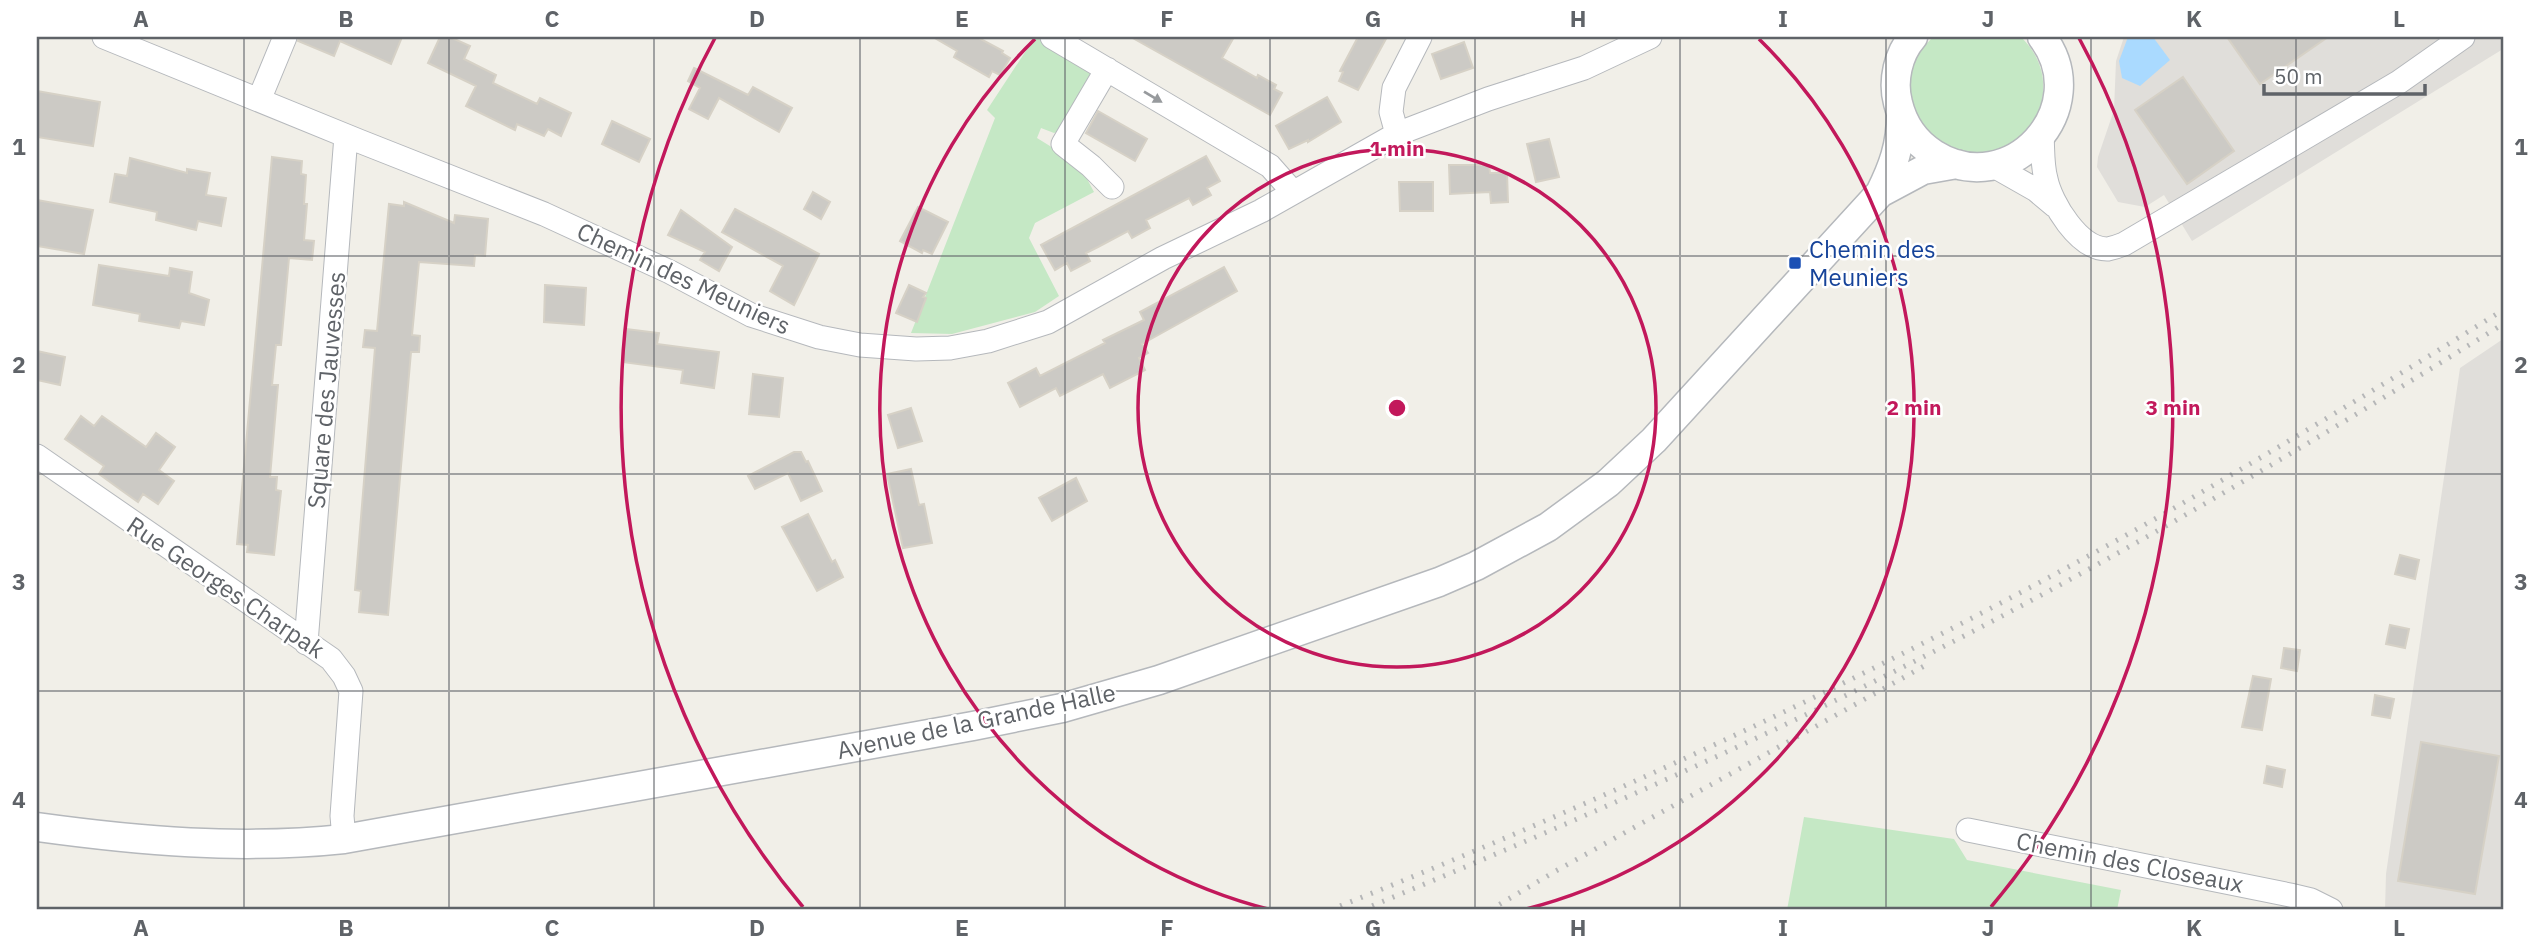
<svg xmlns="http://www.w3.org/2000/svg" width="2540" height="947" viewBox="0 0 2540 947" font-family="'IBM Plex Sans',sans-serif">
	<style>
		.industrial { fill: #e0deda }
		.green { fill: #c5e8c5 }
		.water { fill: #aadaff }
		.building { fill: #cccac5; stroke: #d6d1c6; stroke-width: 2 }
		.lines { fill: none; stroke-linecap: round; stroke-linejoin: round }
		.minor-casing { stroke: #b5b8bc; stroke-width: 25 }
		.tertiary-casing { stroke: #b5b8bc; stroke-width: 31 }
		.minor { stroke: #fff; stroke-width: 23 }
		.tertiary { stroke: #fff; stroke-width: 28 }
		.rail { stroke: #b6b7b8; stroke-width: 5; stroke-dasharray: 2 9; stroke-linecap: butt }
		.oneway { fill: #979a9d }
		.grid { fill: none; stroke: #5f6368; stroke-width: 2; stroke-opacity: 0.55 }
		.ring { fill: none; stroke: #c2185b; stroke-width: 3.5 }
		.transit-dot { fill: #1a4fb4; stroke: #fff; stroke-width: 2.5 }
		.labels { text-anchor: middle; dominant-baseline: central; stroke-width: 5; stroke-linejoin: round; paint-order: stroke }
		.transit-label { font-size: 24px; fill: #164399; stroke: #fff; text-anchor: start }
		.street-label { font-size: 24px; fill: #5f6368; stroke: #fff }
		.centre { fill: #c2185b; stroke: #fff; stroke-width: 3.5 }
		.ring-label { font-size: 21px; text-anchor: middle; font-weight: bold; fill: #c2185b; stroke: #fff; stroke-width: 5; stroke-linejoin: round; paint-order: stroke }
		.neatline { fill: none; stroke: #5f6368; stroke-width: 2.5 }
		.grid-label { font-size: 23px; text-anchor: middle; font-weight: bold; fill: #5f6368 }
	</style>
	<rect width="100%" height="100%" fill="#f1efe8"/>
	<path class="industrial" d="M2124,37H2503V49L2192,241L2164,195L2145,207L2118,202L2097,167L2098,157L2114,110L2116,61Z
		M2503,339V910H2385L2386,874L2460,368Z"/>
	<path class="green" d="M1035,37L1097,69L1064,129L1054,133L1041,128L1037,138L1079,164L1094,192L1035,223L1029,238L1059,296L1035,312L952,334L911,333L995,118L987,110Z
		M1933,37H2021C2077,91 2018,180 1949,147C1930,139 1917,124 1913,104C1906,77 1913,56 1933,37Z
		M1804,817L1954,839L1967,860L2121,890L2117,910H1787Z"/>
	<path class="water" d="M2128,37H2153L2170,60L2140,86L2122,78L2119,61Z"/>
	<path class="building" d="M299,37H402L391,64L340,41L334,56L298,41Z
		M440,37H450L470,46L464,59L496,75L493,83L537,104L540,98L571,113L561,136L548,129L544,136L517,124L515,130L466,106L476,86L428,63Z
		M933,37H977L1003,51L1002,53L1010,58L1000,75L992,71L989,77L954,57L957,51Z
		M1131,37H1234L1222,58L1257,78L1258,75L1276,85L1274,89L1282,93L1270,115Z
		M1358,37H1387L1358,90L1339,81L1343,72L1340,71Z
		M2227,37H2328L2260,84Z
		M1464,42L1473,68L1441,79L1432,54Z
		M694,68L748,95L753,87L792,108L779,132L719,98L708,119L689,109L700,88L688,81Z
		M2183,77L2234,151L2187,184L2135,110Z
		M37,91L100,102L93,146L37,137Z
		M1327,97L1341,122L1308,142V140L1289,149L1276,126Z
		M1098,111L1147,139L1135,161L1086,133Z
		M612,121L650,139L639,162L602,144Z
		M1549,139L1559,177L1536,182L1527,144Z
		M1206,156L1220,181L1207,188L1211,195L1193,205L1189,198L1146,220L1150,228L1132,238L1128,231L1098,247L1086,253L1090,261L1071,271L1067,263L1055,270L1041,245Z
		M272,157L302,161L301,174L306,175L304,204H307L304,240L314,241L312,260L289,258L281,345H276L272,385H278L270,477H277L276,490L281,491L274,555L247,552L248,545L237,544Z
		M130,158L187,173V169L210,173L206,195L226,198L221,226L198,221L196,230L156,220L157,212L110,202L115,174L127,176Z
		M1449,165H1489L1490,173H1507L1508,202L1491,203L1490,192L1450,194Z
		M1399,182H1433V211H1400Z
		M813,192L830,202L821,219L804,209Z
		M37,200L93,210L84,254L37,246Z
		M404,202L454,223L455,215L488,219L485,256L475,255L474,266L419,262L412,335L420,336L419,352H411L388,615L359,612L361,591L355,590L375,348L363,347L365,330L377,331L389,204L404,206Z
		M918,207L948,222L932,254L923,250L922,253L900,241Z
		M735,209L819,254L794,305L770,291L783,266L722,232Z
		M681,210L732,247L719,271L700,260L705,252L668,235Z
		M99,265L169,276L170,268L192,272L189,293L209,300L204,325L181,321L179,328L139,321L140,314L93,305Z
		M1224,267L1237,291L1142,344L1148,353L1139,358L1145,370L1110,388L1103,374L1060,396L1056,388L1020,407L1008,383L1036,368L1040,376L1105,343L1103,340L1144,320L1140,312Z
		M545,285L586,288L584,325L544,322Z
		M909,285L926,293L923,297L926,298L917,322L896,313Z
		M626,329L659,333L657,344L719,352L714,388L681,383L683,370L622,362Z
		M37,351L65,357L60,385L37,380Z
		M753,374L783,378L779,417L749,414Z
		M911,408L922,441L898,448L888,415Z
		M81,416L94,426L102,416L146,447L156,433L175,447L159,470L174,481L158,504L143,494L138,502L121,490L99,474L104,466L65,439Z
		M794,452H801L806,462L808,461L822,491L801,501L788,473L755,489L748,476Z
		M911,469L919,505L924,504L932,543L903,548L887,474Z
		M1076,478L1087,501L1052,521L1039,498Z
		M808,514L832,562L835,560L843,577L817,591L782,527Z
		M2400,555L2419,560L2415,579L2395,574Z
		M2390,625L2409,629L2405,648L2386,644Z
		M2284,648L2300,650L2297,671L2281,668Z
		M2253,676L2271,679L2262,730L2242,727Z
		M2375,695L2394,699L2390,718L2372,715Z
		M2421,742L2499,756L2475,894L2398,881Z
		M2267,766L2285,770L2282,787L2264,783Z"/>
	<g class="lines">
		<defs>
			<path id="minor" d="M104,37L359,141L544,214L670,272L751,315L819,337L860,345L916,349L950,348L988,341L1048,322L1163,258L1261,211L1397,134L1488,99L1584,68L1650,37
				M1052,37L1270,166L1293,192
				M1107,69L1063,144L1091,166L1112,187
				M259,100L285,37
				M1397,134L1391,112L1394,88L1420,37
				M2042,135C2043,149 2042,165 2046,179C2051,203 2079,250 2108,249C2113,248 2119,246 2124,244L2399,82L2463,37
				M1992,165L2036,190L2055,206
				M37,456L331,659L344,676L351,691L342,816L344,839
				M306,643L346,136
				M1968,830L2290,895L2311,900L2331,910"/>
			<path id="tertiary" d="M1913,37C1898,54 1892,81 1898,103C1903,124 1915,142 1934,154C2010,202 2096,108 2042,37
				M1880,193C1893,167 1901,145 1901,115
				M37,827C139,841 240,850 344,839L973,726L1062,708L1159,680L1439,582L1476,566L1548,527L1608,483L1654,440L1880,193L1923,170L1957,164"/>
		</defs>
		<use href="#minor" class="minor-casing"/>
		<use href="#tertiary" class="tertiary-casing"/>
		<use href="#minor" class="minor"/>
		<use href="#tertiary" class="tertiary"/>
		<path class="rail" d="M1330,910C1615,797 1895,666 2162,515C2277,449 2391,380 2503,310
			M1362,910C1585,818 1806,721 2019,607C2184,519 2344,423 2503,324
			M1490,910L1554,872L1926,665"/>
	</g>
	<defs><path id="oneway-solid" d="M-6-.8H1V-3.2L6.5 0L1 3.2V.8H-6Z" transform="scale(1.75)"/></defs>
	<use class="oneway" href="#oneway-solid" transform="translate(1153 97) rotate(31)"/>
	<path class="grid" d="M244,37V910M449,37V910M654,37V910M860,37V910M1065,37V910M1270,37V910M1475,37V910M1680,37V910M1886,37V910M2091,37V910M2296,37V910M37,256H2503M37,474H2503M37,691H2503"/>
	<g class="ring">
		<circle cx="1397" cy="408" r="259"/>
		<path d="M1272 910A517 517 0 0 1 1035 39M1759 39A517 517 0 0 1 1522 910"/>
		<path d="M803 907A776 776 0 0 1 715 38M2079 38A776 776 0 0 1 1991 907"/>
	</g>
	<rect class="transit-dot" x="1788" y="256" width="14" height="14" rx="3.5"/>
	<g class="labels">
		<g class="transit-label">
			<text x="1809" y="249">Chemin des<tspan x="1809" dy="28">Meuniers</tspan></text>
		</g>
		<g class="street-label">
			<text transform="translate(684 278) rotate(25)">Chemin des Meuniers</text>
			<text transform="translate(326 390) rotate(-85)">Square des Jauvesses</text>
			<text transform="translate(226 587) rotate(34)">Rue Georges Charpak</text>
			<text transform="translate(976 721) rotate(-12)">Avenue de la Grande Halle</text>
			<text transform="translate(2130 862) rotate(11)">Chemin des Closeaux</text>
		</g>
	</g>
	<circle cx="1397" cy="408" r="10" class="centre"/>
	<g class="ring-label">
		<text x="1397" y="156">1 min</text>
		<text x="1914" y="415">2 min</text>
		<text x="2173" y="415">3 min</text>
	</g>
	<rect width="2540" height="947" fill="none" stroke="#ffffff" stroke-width="77"/>
	<path d="M2264 84v10h161v-10" fill="none" stroke="#5f6368" stroke-width="3.5"/>
	<text x="2274" y="84" font-size="21" fill="#5f6368" stroke="#ffffff" stroke-width="5" paint-order="stroke">50 m</text>
	<rect x="38" y="38" width="2464" height="870" class="neatline"/>
	<g class="grid-label">
		<text x="141" y="27">A</text>
		<text x="346" y="27">B</text>
		<text x="552" y="27">C</text>
		<text x="757" y="27">D</text>
		<text x="962" y="27">E</text>
		<text x="1167" y="27">F</text>
		<text x="1373" y="27">G</text>
		<text x="1578" y="27">H</text>
		<text x="1783" y="27">I</text>
		<text x="1988" y="27">J</text>
		<text x="2194" y="27">K</text>
		<text x="2399" y="27">L</text>
		<text x="19" y="155">1</text>
		<text x="2521" y="155">1</text>
		<text x="19" y="373">2</text>
		<text x="2521" y="373">2</text>
		<text x="19" y="590">3</text>
		<text x="2521" y="590">3</text>
		<text x="19" y="808">4</text>
		<text x="2521" y="808">4</text>
		<text x="141" y="936">A</text>
		<text x="346" y="936">B</text>
		<text x="552" y="936">C</text>
		<text x="757" y="936">D</text>
		<text x="962" y="936">E</text>
		<text x="1167" y="936">F</text>
		<text x="1373" y="936">G</text>
		<text x="1578" y="936">H</text>
		<text x="1783" y="936">I</text>
		<text x="1988" y="936">J</text>
		<text x="2194" y="936">K</text>
		<text x="2399" y="936">L</text>
	</g>
</svg>
